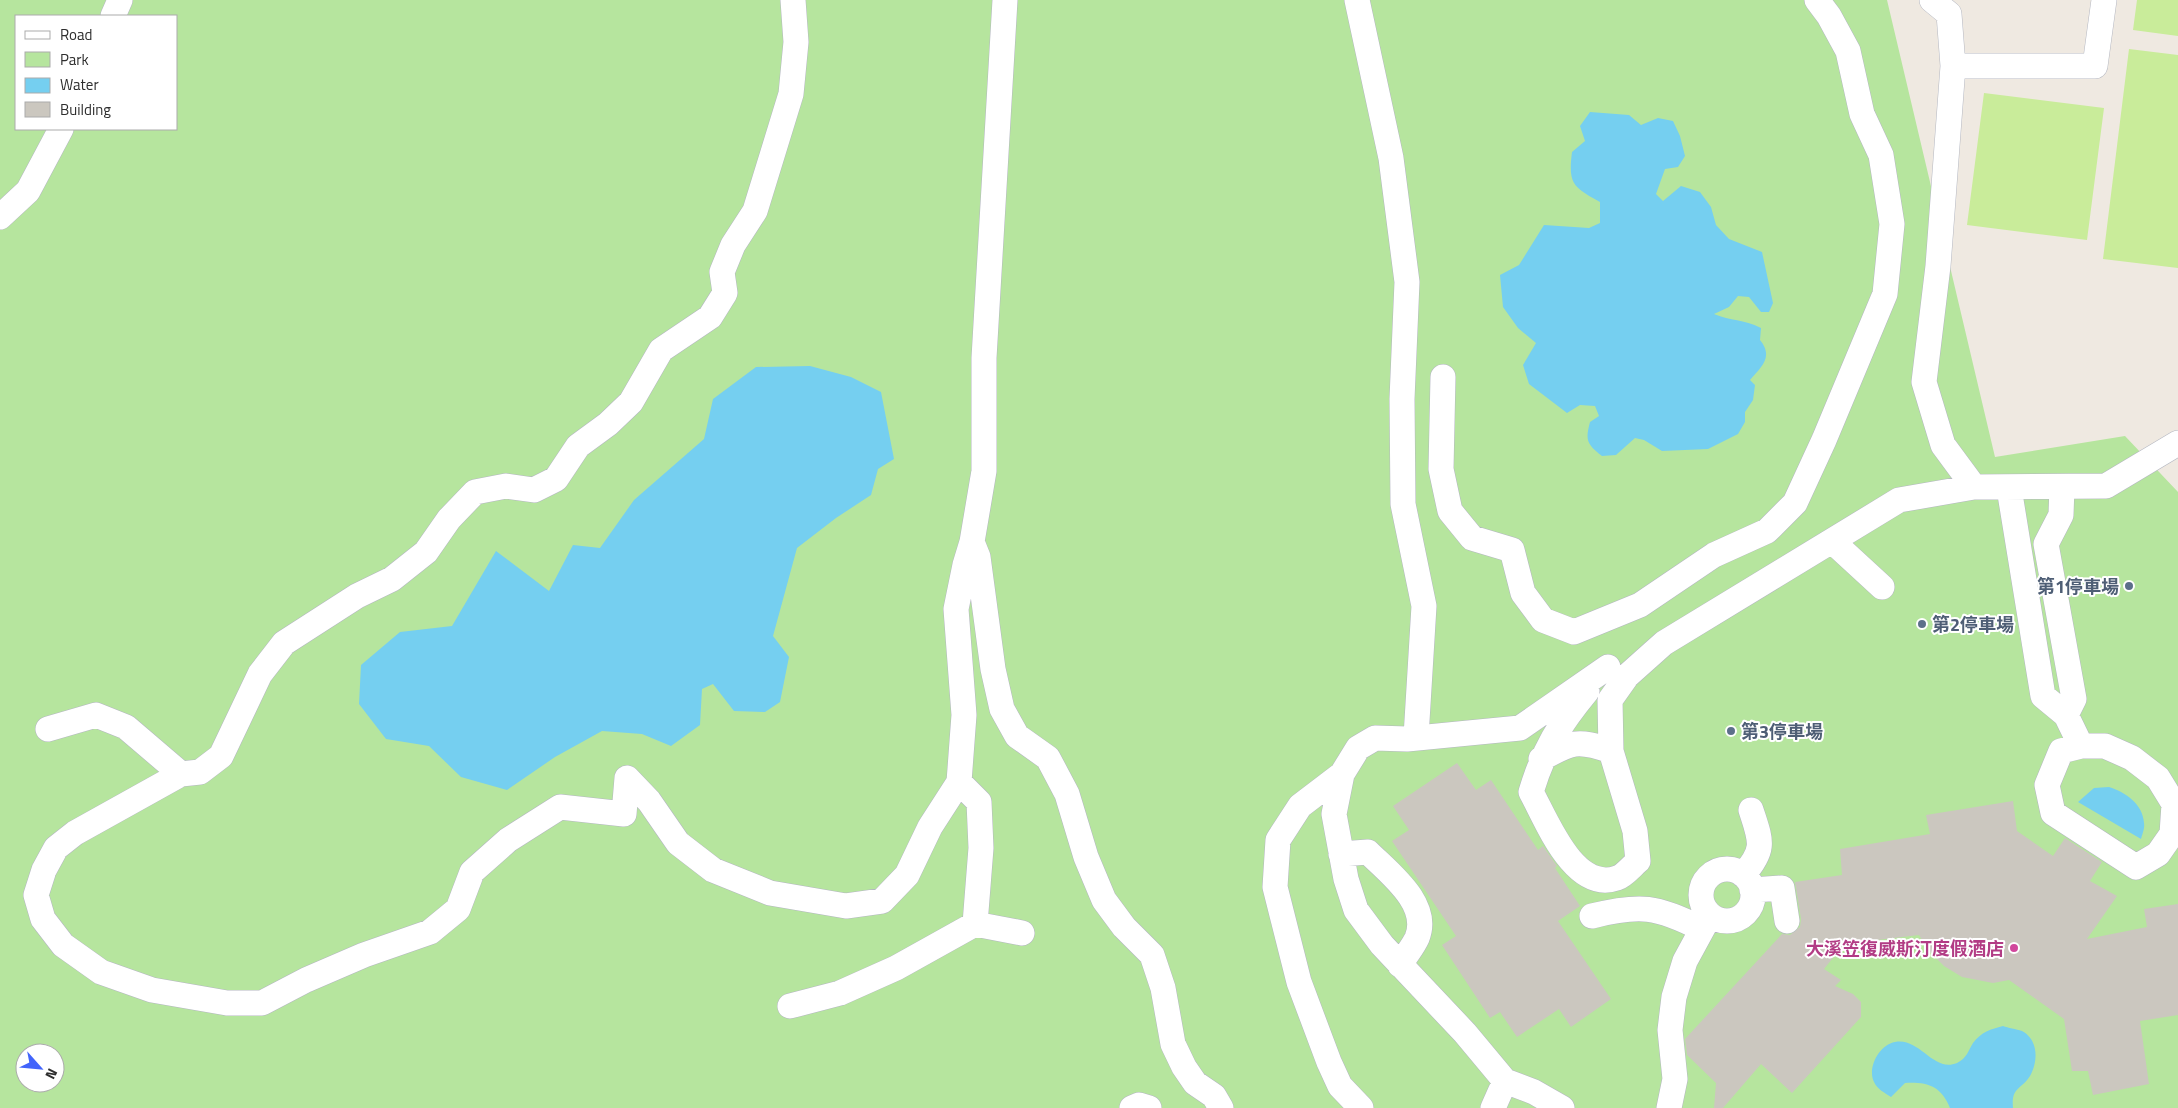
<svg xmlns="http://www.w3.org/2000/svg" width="2178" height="1108" viewBox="0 0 2178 1108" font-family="'Titillium Web','Noto Sans TC',sans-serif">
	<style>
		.green { fill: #b6e59e; fill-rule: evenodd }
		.pitch { fill: #c9ec9a }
		.water { fill: #75cff0 }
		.building { fill: #cbc7bf }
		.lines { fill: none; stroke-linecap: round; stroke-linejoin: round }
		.minor-casing { stroke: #b4b7c1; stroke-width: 26 }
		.minor { stroke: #fff; stroke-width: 25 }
		.service-dot { fill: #5c6f8a; stroke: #fff; stroke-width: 2 }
		.hotel-dot { fill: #d1479c; stroke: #fff; stroke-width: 2 }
		.labels { text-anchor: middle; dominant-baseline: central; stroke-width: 4; stroke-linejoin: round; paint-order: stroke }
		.service-label { font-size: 18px; font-weight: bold; fill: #4e5e75; stroke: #fff; text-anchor: start }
		.hotel-label { font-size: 18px; font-weight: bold; fill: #b23c85; stroke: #fff; text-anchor: end }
	</style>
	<rect width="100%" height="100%" fill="#efe9e1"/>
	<path class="green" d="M0,0H1887L1995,457L2125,436L2178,492V1108H0ZM16,16H176V129H16ZM25,1053H55V1083H25Z"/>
	<path class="pitch" d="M2137,0H2178V36L2133,30Z
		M2129,49L2178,55V268L2103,259Z
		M1984,93L2104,108L2087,240L1967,225Z"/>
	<path class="water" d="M1590,112L1629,115L1641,125L1658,118L1673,121L1680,136L1685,156L1678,167L1665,169L1656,194L1663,201L1681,186L1700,192L1711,207L1716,225L1729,239L1762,252L1773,303L1769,312H1761L1749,297L1738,296L1729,307L1714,314C1731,321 1743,319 1761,328L1760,340C1774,357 1761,367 1750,380L1755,385L1753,400L1745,412V422L1738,434L1708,449L1662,451L1644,440L1635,438L1616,455L1602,456C1587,444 1585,441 1590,422L1599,416L1595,406L1580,405L1567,413L1529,384L1523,365L1536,343L1518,328L1503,307L1500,275L1519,265L1544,225L1589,228L1600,223V202C1573,187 1568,184 1572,152L1585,141L1580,126Z
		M810,366L851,377L881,392L894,459L878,469L871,495L836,518L797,548L773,636L789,657L780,702L765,712L734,711L713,684L702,689L700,725L671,746L642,734L602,731L555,757L507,790L461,777L429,746L386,739L359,704L361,665L400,632L452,626L496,551L549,591L573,545L600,548L634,500L704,439L713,399L756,367Z
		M2109,787C2125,792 2143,804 2144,823C2145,828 2142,835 2141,839L2078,802L2094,788Z
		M2003,1026C2008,1028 2016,1029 2022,1031C2039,1040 2038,1062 2030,1076C2021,1090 2011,1087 2013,1108H1950C1941,1086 1928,1082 1905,1083L1891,1097C1885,1093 1877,1089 1874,1082C1867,1068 1879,1045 1895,1042C1920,1037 1933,1073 1957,1063C1967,1058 1968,1051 1973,1043C1981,1032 1991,1029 2003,1026Z"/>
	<path class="building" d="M1457,763L1476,790L1491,780L1538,850L1543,846L1557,866L1555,868L1580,906L1558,921L1611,999L1571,1027L1559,1009L1517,1037L1500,1012L1490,1018L1442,945L1456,936L1392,841L1409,830L1393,806Z
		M2013,801L2017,831L2053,856L2065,838L2102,862L2090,881L2117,896L2087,939L2147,927L2144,909L2178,904V1015L2140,1021L2149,1084L2093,1095L2088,1071H2072L2064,1019L2009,980L1993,983L1962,977L1944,966L1928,950L1919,935L1844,944L1824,969L1841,980L1835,986L1853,994L1861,1002V1017L1792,1093L1761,1064L1723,1108H1714L1716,1083L1687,1055L1685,1039L1782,934L1790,935L1800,927L1801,919L1795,882L1842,875L1840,849L1930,834L1926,815Z"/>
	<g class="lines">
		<defs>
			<path id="minor" d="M793,0L796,42L791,94L755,211L733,245L722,272L725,293L710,317L661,350L631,402L608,424L578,446L556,479L534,490L506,486L475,492L449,519L426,552L392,579L357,596L284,643L260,674L221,756L200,772L181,774L75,833L56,848L44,870L36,895L43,919L63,945L101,972L152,990L227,1003H262L306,980L364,955L430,932L458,909L472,872L508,840L560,807L624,814L627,778L649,801L678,843L713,870L770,893L846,906L882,901L907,875L930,827L959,782L964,715L956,609L965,565L972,542
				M1005,0L984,358V471L972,542L978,557L993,669L1002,709L1017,736L1048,758L1067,794L1086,857L1104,900L1124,927L1152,955L1163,988L1173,1044L1184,1067L1195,1083L1214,1096L1221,1108
				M1357,0L1391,158L1407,282L1402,399L1403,504L1424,606L1416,737
				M1932,0L1949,14L1953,66L1938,266L1924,382L1943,445L1974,487
				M113,16L120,0
				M1953,66H2095L2104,0
				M0,217L28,191L61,129
				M1443,377L1441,469L1450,511L1472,538L1512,550L1523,593L1543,620L1574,632L1640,605L1714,555L1767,531L1795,503L1824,440L1885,294L1892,224L1881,155L1862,114L1848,51L1829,16L1817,0
				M2062,487L2061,515L2046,544L2074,699L2066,715
				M2009,488L2043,696L2066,715L2081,746
				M1832,541L1882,587
				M48,729L96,715L126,727L181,774
				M2081,746H2105L2132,758L2158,778L2174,804L2172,834L2158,854L2136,867L2053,813L2047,785L2061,751Z
				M1611,751L1610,700L1627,676L1664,643L1899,500L1974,487L2106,486L2178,443
				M1541,759C1571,742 1577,739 1611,751L1635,831L1638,861C1632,866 1624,876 1617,878C1574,893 1547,821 1531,792C1544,749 1559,725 1587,691
				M1342,774L1300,806L1278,840L1275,887L1299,982L1329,1062L1340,1086L1361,1108
				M1341,854L1368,852C1389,873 1431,904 1417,938C1413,947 1405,956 1400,965
				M1701 895a26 26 0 1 1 52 0a26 26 0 1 1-52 0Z
				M1743,875C1766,849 1761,841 1751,810
				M1752,890L1782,888L1787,921
				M1592,916C1640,904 1657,906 1702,929
				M975,924L1022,933
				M790,1006L840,993L896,968L975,924L981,848L979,802L959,782
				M1132,1108L1139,1105L1149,1108
				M1493,1108L1505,1081
				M1562,1108L1534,1092L1505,1081L1465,1033L1382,945L1356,910L1346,879L1334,814L1342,774L1358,748L1375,738L1407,739L1520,728L1608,667
				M1669,1108L1675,1079L1670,1030L1674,997L1685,961L1710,915"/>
		</defs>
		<use href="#minor" class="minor-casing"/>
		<use href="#minor" class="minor"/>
	</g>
	<g class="service-dot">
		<circle cx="2129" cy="586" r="5"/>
		<circle cx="1922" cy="624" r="5"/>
		<circle cx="1731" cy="731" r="5"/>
	</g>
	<circle class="hotel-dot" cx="2014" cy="948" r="5"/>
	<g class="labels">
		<g class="service-label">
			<text x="2119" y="586" text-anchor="end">第1停車場</text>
			<text x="1932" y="624">第2停車場</text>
			<text x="1741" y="731">第3停車場</text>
		</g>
		<g class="hotel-label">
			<text x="2004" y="948">大溪笠復威斯汀度假酒店</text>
		</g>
	</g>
	<rect x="15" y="15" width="162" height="115" fill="#ffffff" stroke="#ababab"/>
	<rect x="25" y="31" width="25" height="8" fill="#ffffff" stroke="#ababab"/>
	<text x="60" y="40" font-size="15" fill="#2e2e2e">Road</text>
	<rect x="25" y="52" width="25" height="15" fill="#b6e59e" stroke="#ababab"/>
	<text x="60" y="65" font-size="15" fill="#2e2e2e">Park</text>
	<rect x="25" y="78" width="25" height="15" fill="#75cff0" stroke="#ababab"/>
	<text x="60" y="90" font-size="15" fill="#2e2e2e">Water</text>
	<rect x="25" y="102" width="25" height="15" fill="#cbc7bf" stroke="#ababab"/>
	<text x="60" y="115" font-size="15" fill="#2e2e2e">Building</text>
	<g transform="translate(40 1068) rotate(117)"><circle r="24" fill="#ffffff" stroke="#ababab"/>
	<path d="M0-4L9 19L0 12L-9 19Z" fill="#4264fb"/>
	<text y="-8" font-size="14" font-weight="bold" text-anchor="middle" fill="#2e2e2e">N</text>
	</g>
</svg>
